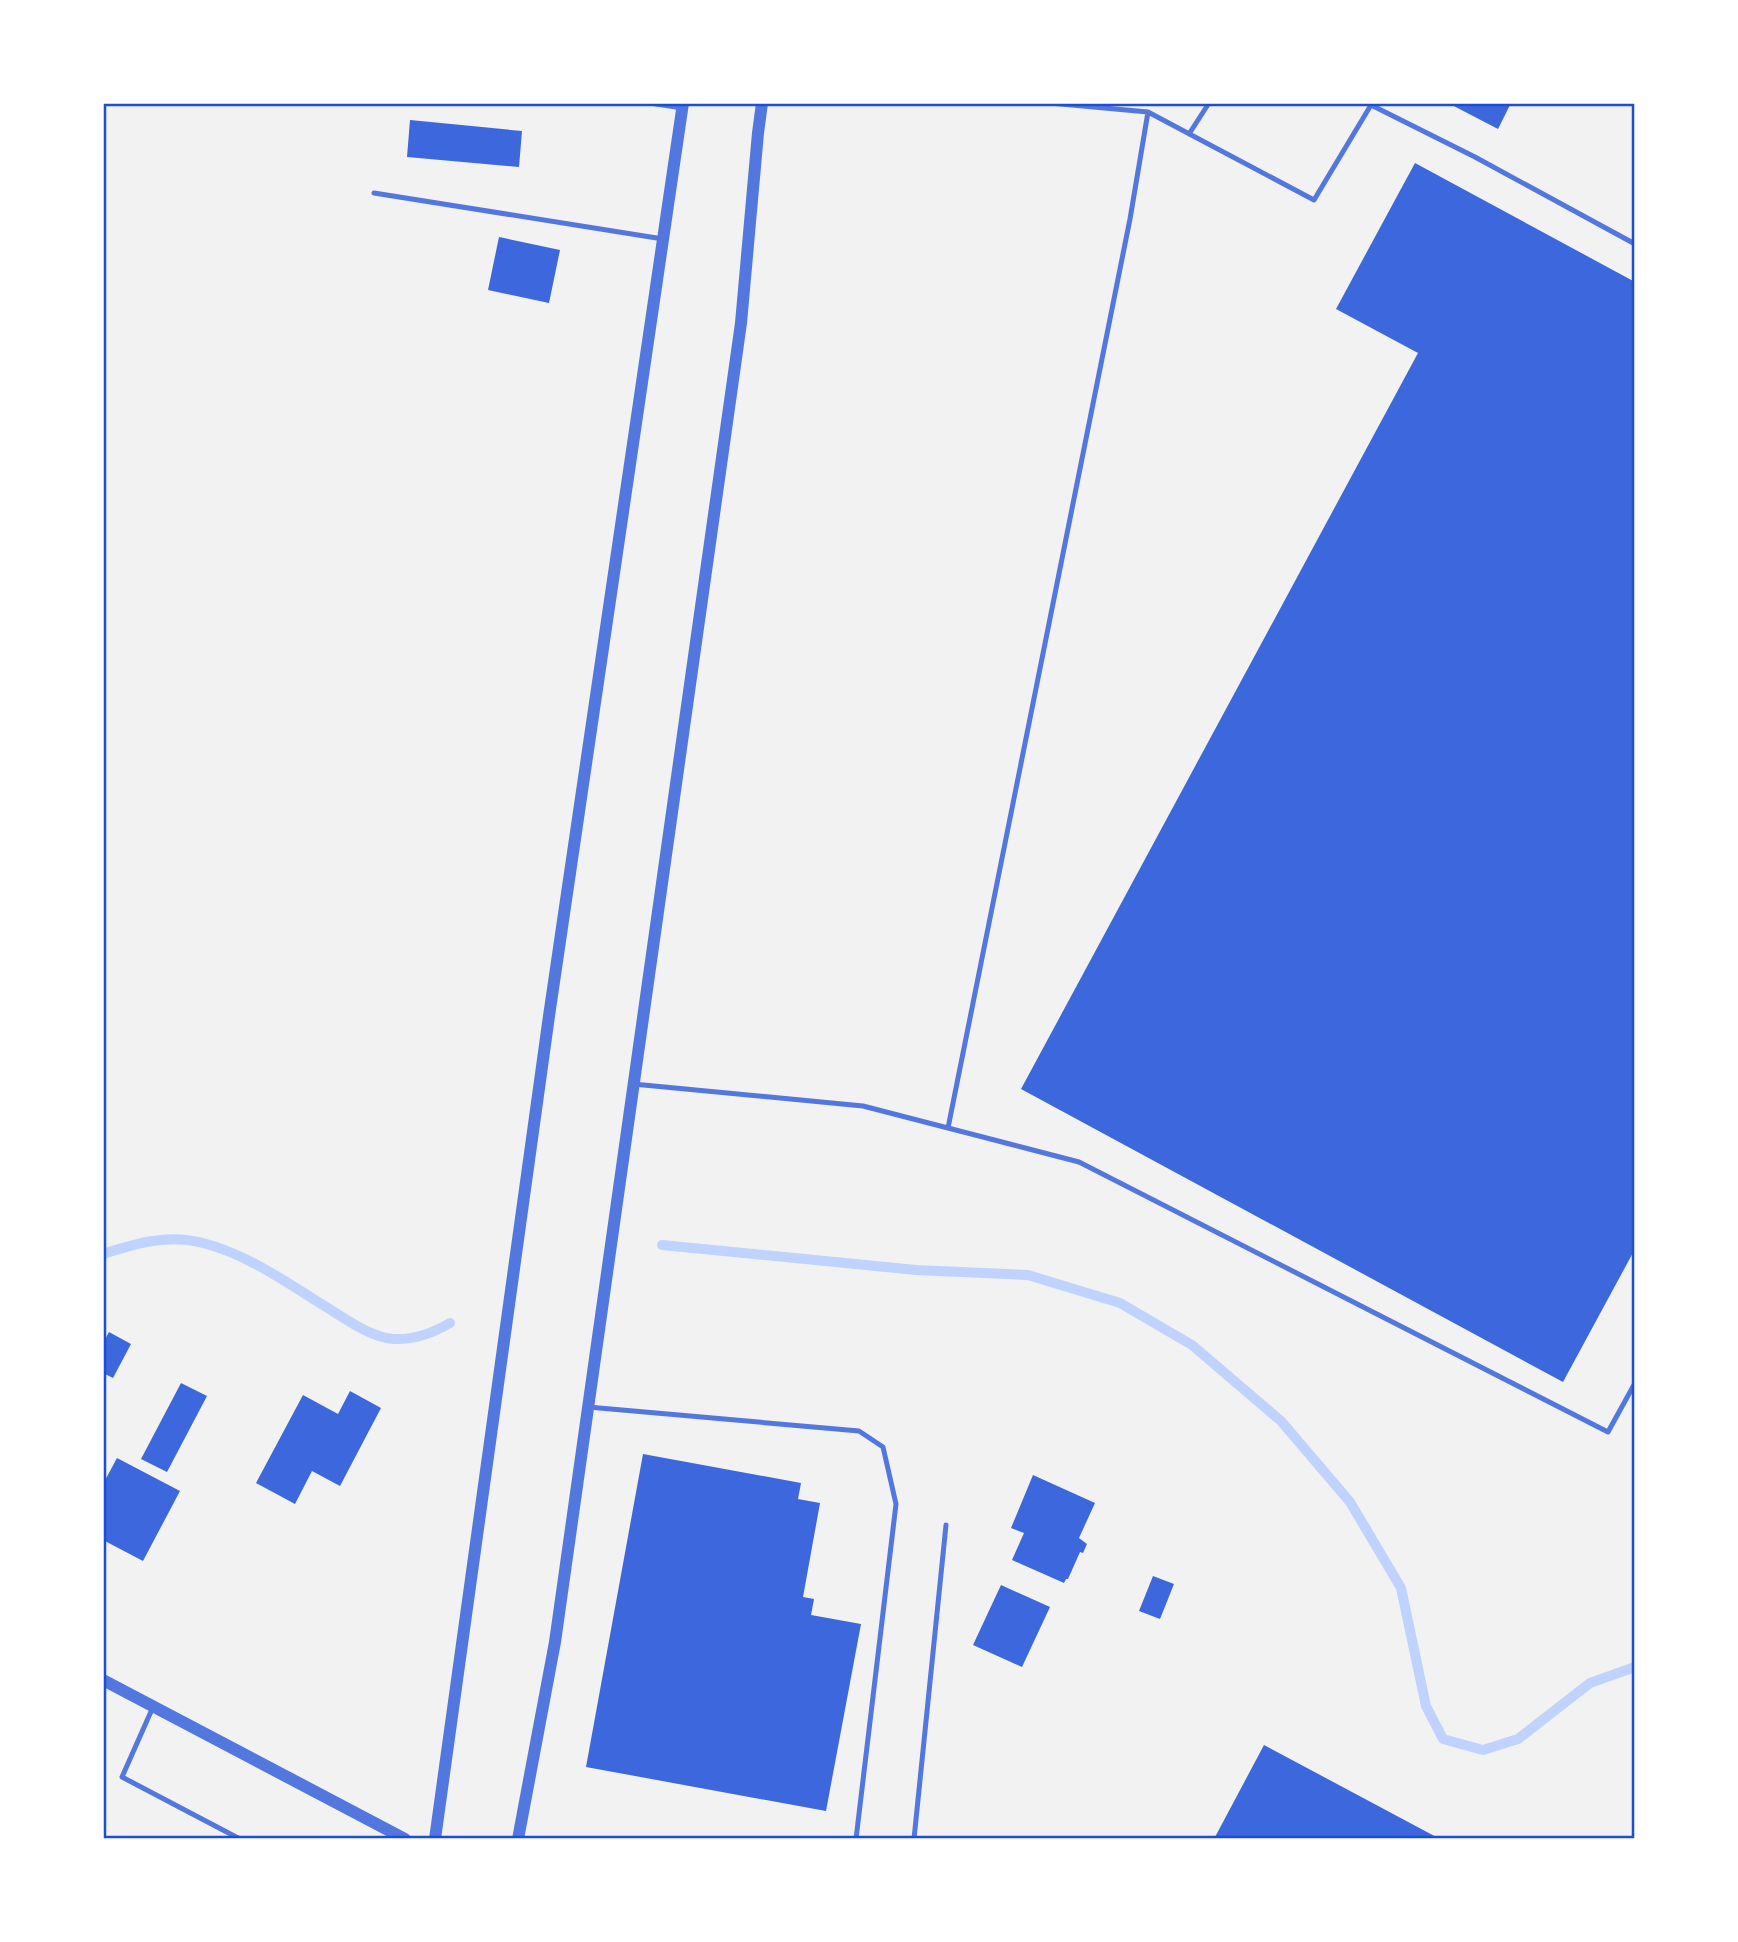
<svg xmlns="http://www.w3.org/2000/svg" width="1738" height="1942" viewBox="0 0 1738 1942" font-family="'IBM Plex Sans',sans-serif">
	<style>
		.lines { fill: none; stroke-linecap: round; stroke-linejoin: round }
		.stream { stroke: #bfd3fe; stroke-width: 10 }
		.building { fill: #3d67dc }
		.service { stroke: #5277de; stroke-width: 5 }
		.tertiary { stroke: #5277de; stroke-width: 12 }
		.neatline { fill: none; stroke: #1d4ed8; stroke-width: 2.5 }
	</style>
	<rect width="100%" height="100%" fill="#f2f2f2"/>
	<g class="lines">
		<path class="stream" d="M662,1245L916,1270L1028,1275L1120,1303L1192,1345L1281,1421L1350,1502L1401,1588L1426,1706L1443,1739L1483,1750L1518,1739L1590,1683L1635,1667
			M103,1254C137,1243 168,1234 203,1243C250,1255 290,1285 331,1310C349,1321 372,1338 394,1339C414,1340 433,1333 450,1323"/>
	</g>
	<path class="building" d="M1448,103H1511L1498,129Z
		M410,120L522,131L519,167L407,157Z
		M1415,163L1635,282V1249L1563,1382L1021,1089L1418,353L1336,309Z
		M499,237L560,250L549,303L488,290Z
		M109,1332L131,1344L113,1378L103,1373V1343Z
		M181,1383L207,1396L167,1472L141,1459Z
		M350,1391L381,1408L340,1486L312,1471L295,1504L256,1483L303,1395L338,1414Z
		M643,1454L801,1483L798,1499L820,1503L803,1597L814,1599L811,1615L861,1624L826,1811L586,1767Z
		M117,1458L180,1491L143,1561L103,1540V1484Z
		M1033,1475L1095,1503L1079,1538L1087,1544L1083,1553L1080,1552L1068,1579H1066L1064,1583L1012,1560L1024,1533L1011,1528Z
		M1153,1576L1174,1584L1160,1619L1139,1611Z
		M1001,1585L1050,1607L1022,1667L973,1645Z
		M1264,1745L1440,1839H1214Z"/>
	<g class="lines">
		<path class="service" d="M650,103L682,108
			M1050,103L1148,112L1314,200L1371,105L1367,103
			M1371,105L1475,157L1635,244
			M1189,134L1209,103
			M374,193L663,239
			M633,1084L863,1106L1079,1162L1608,1432L1635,1383
			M948,1128L1130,219L1148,112
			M588,1407L859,1431L883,1447L896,1504L856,1839
			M153,1707L122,1777L240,1839
			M914,1839L946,1525"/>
		<path class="tertiary" d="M103,1680L405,1839
			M435,1839L549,1016L683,103
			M518,1839L555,1642L741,323L758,133L762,103"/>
	</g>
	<rect width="1738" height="1942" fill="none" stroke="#ffffff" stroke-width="210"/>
	<rect x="105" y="105" width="1528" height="1732" class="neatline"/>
</svg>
